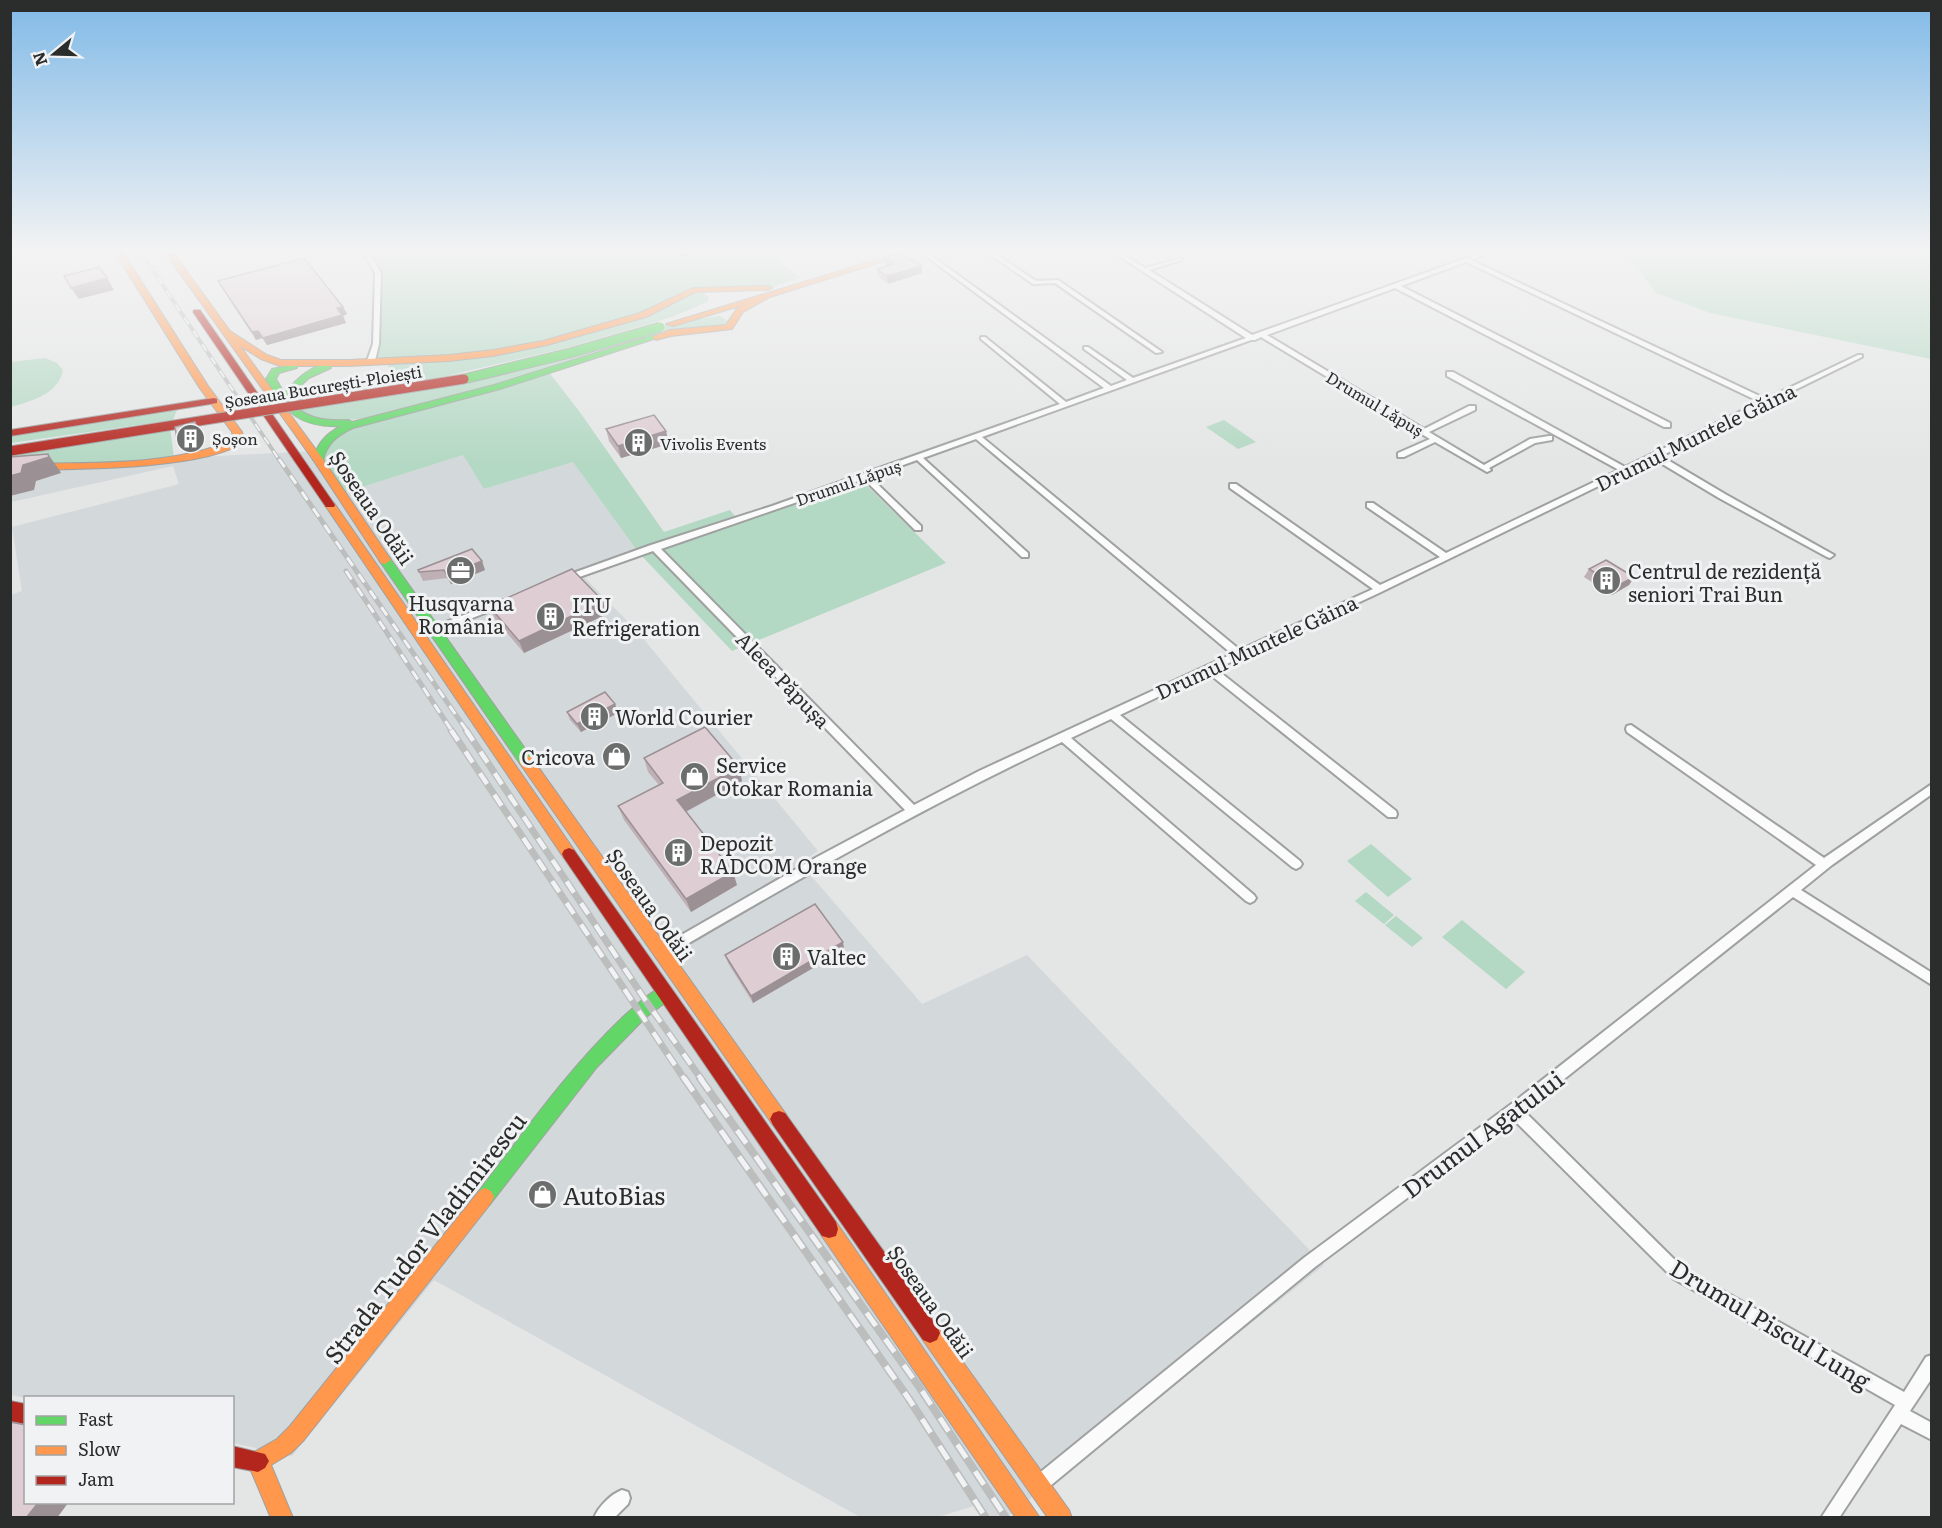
<svg xmlns="http://www.w3.org/2000/svg" width="1942" height="1528" viewBox="0 0 1942 1528" font-family="Literata,serif">
	<style>
		.built { fill: #d3d8db }
		.green { fill: #b3d8c3 }
		.lines { fill: none; stroke-linecap: round; stroke-linejoin: round }
		.street-casing { stroke: #9fa0a0; stroke-width: 4 }
		.fast-casing { stroke: #9fa0a0; stroke-width: 2 }
		.slow-casing { stroke: #9fa0a0; stroke-width: 2 }
		.jam-casing { stroke: #9fa0a0; stroke-width: 2 }
		.street { fill: #fbfbfb; fill-rule: evenodd }
		.fast { fill: #63d668; fill-rule: evenodd }
		.slow { fill: #ff974d; fill-rule: evenodd }
		.jam { fill: #b3261e; fill-rule: evenodd }
		.rail-far3-casing { stroke: #bcbdbd; stroke-width: 4 }
		.rail-far2-casing { stroke: #bcbdbd; stroke-width: 5 }
		.rail-far1-casing { stroke: #bcbdbd; stroke-width: 7 }
		.rail-casing { stroke: #bcbdbd; stroke-width: 8 }
		.rail-far3 { stroke: #f1f2f3; stroke-width: 2; stroke-dasharray: 8; stroke-linecap: butt }
		.rail-far2 { stroke: #f1f2f3; stroke-width: 3; stroke-dasharray: 10; stroke-linecap: butt }
		.rail-far1 { stroke: #f1f2f3; stroke-width: 4.5; stroke-dasharray: 13; stroke-linecap: butt }
		.rail { stroke: #f1f2f3; stroke-width: 5; stroke-dasharray: 16; stroke-linecap: butt }
		.fast-bridge-casing { stroke: #9fa0a0; stroke-width: 11; stroke-linecap: butt }
		.jam-bridge-casing { stroke: #9fa0a0; stroke-width: 11; stroke-linecap: butt }
		.fast-bridge { stroke: #63d668; stroke-width: 9 }
		.jam-bridge { stroke: #b3261e; stroke-width: 9 }
		.wall { fill: #bfb0b5 }
		.shaded-wall { fill: #9b9094 }
		.building { fill: #decdd3; stroke: #9b9094; stroke-width: 1.5 }
		.labels { text-anchor: middle; dominant-baseline: central; stroke-width: 6; stroke-linejoin: round; paint-order: stroke }
		.far-street-label { font-size: 16px; fill: #2b2c2c; stroke: #f1f2f3 }
		.far-poi-label { font-size: 16px; fill: #2b2c2c; stroke: #f1f2f3; text-anchor: start }
		.street-label { font-size: 20px; fill: #2b2c2c; stroke: #f1f2f3 }
		.poi-label { font-size: 20px; fill: #2b2c2c; stroke: #f1f2f3; text-anchor: start }
		.near-street-label { font-size: 24px; fill: #2b2c2c; stroke: #f1f2f3 }
		.near-poi-label { font-size: 24px; fill: #2b2c2c; stroke: #f1f2f3; text-anchor: start }
	</style>
	<rect width="100%" height="100%" fill="#e4e5e5"/>
	<path class="built" d="M314,451L340,494L463,455L484,489L573,462L638,552L581,574L637,631L818,851L800,863L922,1004L1027,955L1324,1265L1007,1517H986L977,1505L938,1517H860L434,1280L292,1456L233,1443L232,1398H25L11,1395V595L22,591L12,527L179,484L173,466L11,502V467Z"/>
	<path class="green" d="M366,251H765L801,278L768,288L701,292L709,297L707,302L672,317L566,348L446,376L391,386L388,363H370C381,333 383,278 366,251Z
		M1624,251H1931V359L1710,313L1656,293Z
		M720,316L728,321L727,325L685,330L548,371L579,411L664,532L730,510L738,520L859,478L946,563L732,651L638,552L573,462L484,489L463,455L340,494L318,460L322,443L383,416L341,421L314,420L294,409L570,353L677,322Z
		M45,358L57,363L63,370C59,394 31,401 11,407V362Z
		M178,407L173,420L11,443V433Z
		M1224,420L1256,442L1238,449L1206,427Z
		M170,427L174,458L11,467V451Z
		M1371,844L1412,879L1388,897L1347,861Z
		M1366,892L1394,915L1384,924L1355,901Z
		M1396,916L1423,938L1412,947L1385,925Z
		M1462,920L1525,972L1506,989L1442,937Z"/>
	<g class="lines">
		<defs>
			<path id="street" d="M363,251H369L381,273L379,344L375,361L371,363L367,361L373,344L375,273Z
				M919,251H925L1111,386L1127,380L1084,349V347H1088L1133,378L1246,338L1111,251H1118L1145,268L1182,258V260L1149,270L1252,335L1486,251H1494L1493,252L1471,260L1766,399L1858,355H1862V357L1661,456L1725,494L1834,555L1830,558L1827,557L1719,498L1654,459L1379,593L1216,669L1396,811L1397,814L1396,817H1388L1208,673L1120,715L1300,861L1302,864L1300,867L1296,869L1292,867L1111,719L1071,738L1254,895L1256,898L1254,901L1250,903L1246,901L1062,742C925,806 795,881 665,957L661,958L657,957L655,953L657,949L817,857L905,810L653,551L568,581H562L561,579L562,577L651,545L772,506L1060,404L981,339V337H985L1066,402L1104,388ZM1466,262L1760,402L1625,467L1453,372H1447V376L1619,470L1446,553L1373,503H1367V507L1440,557L1380,585L1236,484H1230V488L1373,589L1240,650L982,437L1251,340H1255L1261,337L1430,439L1398,453V457H1404L1435,442L1487,472L1491,470L1489,468L1535,443L1552,440V436H1549L1530,439L1484,465L1429,432L1475,410V406H1469L1424,429L1267,335L1395,288L1664,427H1670V423L1401,286ZM976,439L1232,654L979,771L914,805L661,549L864,479L915,530H921V526L870,477L917,460L1022,557H1028V553L923,458Z
				M985,251H991L1036,281L1058,280L1162,352L1156,353L1055,283L1033,284Z
				M503,600L508,603L506,605L436,632L433,633L428,630L430,628Z
				M1631,725L1824,858L1932,784V794L1832,865L1801,890L1932,973V985L1793,897L1524,1111L1684,1269L1904,1392L1926,1357L1932,1355V1378L1910,1411L1932,1423V1440L1901,1424L1839,1518H1821L1895,1405L1674,1279L1513,1119L1315,1267L1044,1491L1038,1493L1032,1491L1030,1485L1032,1479L1305,1257L1514,1102L1816,865L1627,732L1626,729L1627,726Z
				M622,1490L628,1492L630,1498L628,1504L614,1518H594C598,1507 611,1494 622,1490Z"/>
			<path id="fast" d="M653,335L660,337L500,389L353,428C338,435 327,443 323,460L318,463L313,460C317,443 326,434 341,426C300,428 286,413 266,379L272,369L297,364V368L279,373L276,379L284,393C296,380 312,363 331,364V368L309,378L287,398C304,419 323,421 348,420L352,422L494,385Z
				M385,556L389,557L531,757L533,761L531,765H521L379,560Z
				M665,986L671,988L673,993L671,998L645,1018L597,1067L491,1203L485,1206L479,1203L476,1197L479,1191C525,1131 569,1068 624,1016C636,1006 650,991 665,986Z"/>
			<path id="slow" d="M114,251H122L208,386L242,432L244,441C209,471 60,469 10,470V464C84,462 165,468 234,440L232,432L199,387Z
				M164,251H172L230,331L267,355L281,360H348L449,355L493,350L543,341L640,313L693,288L768,286L772,288L768,290L695,292L646,317L547,345L493,356L449,361L348,366H280L261,359L240,346L322,458L389,557L391,560L385,564L381,563L314,461Z
				M905,251H916L770,297L743,312L732,329L671,336L656,340L652,337L670,330L726,325L737,308L743,305L673,326L666,324Z
				M330,502L334,503L574,850L576,854L574,858L569,860L564,858L325,505Z
				M526,756L531,757L785,1113L788,1119L785,1125L779,1127L773,1125L521,765L519,761Z
				M485,1188L491,1191L494,1197L491,1203L304,1440L291,1453L271,1465L293,1518H271L247,1461L251,1454L277,1439L290,1426L479,1191Z
				M829,1220L836,1222L1040,1518H1016L822,1236L820,1229L822,1222Z
				M930,1323L937,1326L1069,1510L1072,1518H1048L923,1340L920,1333L923,1326Z"/>
			<path id="jam" d="M194,310H200L335,505L334,507H326L193,312Z
				M214,398L217,399V403L10,436V430Z
				M569,848L574,850L836,1222L838,1229L836,1236L829,1238L822,1236L564,858L562,854L564,850Z
				M779,1111L785,1113L937,1326L940,1333L937,1340L930,1343L923,1340L773,1125L770,1119L773,1113Z
				M10,1401L26,1404V1424L10,1421Z
				M232,1446L265,1454L269,1461L265,1468L258,1472L232,1467Z"/>
		</defs>
		<use href="#street" class="street-casing"/>
		<use href="#fast" class="fast-casing"/>
		<use href="#slow" class="slow-casing"/>
		<use href="#jam" class="jam-casing"/>
		<use href="#street" class="street"/>
		<use href="#fast" class="fast"/>
		<use href="#slow" class="slow"/>
		<use href="#jam" class="jam"/>
		<defs>
			<path id="rail-far3" d="M140,251L280,461"/>
			<path id="rail-far2" d="M279,459L467,731
				M346,571L452,731"/>
			<path id="rail-far1" d="M451,730L685,1080
				M466,730L648,1004L702,1080"/>
			<path id="rail" d="M684,1078L909,1399L986,1518
				M700,1078L920,1388L1006,1518"/>
		</defs>
		<use href="#rail-far3" class="rail-far3-casing"/>
		<use href="#rail-far2" class="rail-far2-casing"/>
		<use href="#rail-far1" class="rail-far1-casing"/>
		<use href="#rail" class="rail-casing"/>
		<use href="#rail-far3" class="rail-far3"/>
		<use href="#rail-far2" class="rail-far2"/>
		<use href="#rail-far1" class="rail-far1"/>
		<use href="#rail" class="rail"/>
		<defs>
			<path id="fast-bridge" d="M464,379L570,353L660,327"/>
			<path id="jam-bridge" d="M10,451L464,379"/>
		</defs>
		<use href="#fast-bridge" class="fast-bridge-casing"/>
		<use href="#jam-bridge" class="jam-bridge-casing"/>
		<use href="#fast-bridge" class="fast-bridge"/>
		<use href="#jam-bridge" class="jam-bridge"/>
	</g>
	<path class="wall" d="M885,257L909,260L922,266V273L888,284L878,276L877,269L887,266L885,264Z
		M218,281L343,307L347,314L343,316L346,323L267,345L262,338L256,340L222,288Z
		M606,429L666,431L669,444L621,458L609,441Z
		M1589,569L1634,577L1629,585L1612,595L1584,577Z
		M418,570H485L451,584L447,578L423,581Z
		M489,606L607,614L524,653L495,619Z
		M615,704L618,713L581,732L570,720L567,712Z
		M644,758L739,767L742,781L686,812L737,885L691,912L624,820L618,806L659,785L648,772Z
		M843,942L844,950L753,1003L728,963L725,955Z"/>
	<path class="shaded-wall" d="M678,251H712L680,257Z
		M922,266V273L888,284L887,276Z
		M107,278L114,290L79,299L71,288Z
		M343,307L347,314L343,316L346,323L267,345L263,338Z
		M258,331L262,338L256,340L252,332Z
		M195,422L200,430L203,442L182,447L177,439Z
		M666,431L669,444L621,458L618,446Z
		M48,454L60,471L61,473L36,481L34,490L10,496V476L23,465Z
		M482,561L485,570L451,584L447,575Z
		M1634,577L1629,585L1612,595L1617,586Z
		M603,601L607,614L524,653L519,641Z
		M615,704L618,713L581,732L577,724Z
		M739,767L742,781L681,814L677,800Z
		M733,872L737,885L691,912L686,899Z
		M843,942L844,950L753,1003L751,996Z
		M38,1503H68L57,1518H26Z"/>
	<path class="building" d="M899,253L909,260L912,259L922,266L887,276L877,269L894,264L885,257Z
		M304,258L343,307L337,308L342,315L263,338L258,331L252,332L218,281Z
		M99,267L107,278L71,288L64,276Z
		M654,415L666,431L618,446L606,429Z
		M195,422L198,433L177,439L175,427Z
		M48,454L49,457L23,465L21,473L10,476V457Z
		M472,549L482,561L447,575L444,570L419,572L418,570Z
		M1606,560L1634,577L1617,586L1589,569Z
		M572,569L603,601L519,641L489,606Z
		M605,692L615,704L577,724L567,712Z
		M705,727L739,767L677,800L733,872L686,899L618,806L663,783L644,758Z
		M815,904L843,942L751,996L725,955Z
		M10,1422L26,1425V1503H38L26,1518H10Z"/>
	<linearGradient id="sky" x2="0" y2="1"><stop stop-color="#81bae7"/><stop offset="0.54" stop-color="#f3f3f3"/><stop offset="1" stop-color="#f3f3f3" stop-opacity="0"/></linearGradient>
	<rect width="1942" height="465" fill="url(#sky)"/>
	<defs>
		<symbol id="building-disc" viewBox="-11 -11 22 22"><circle r="9.5" fill="#6c6d6d" stroke="#f1f2f3"/><path d="M-4-6H4V6H1V3H-1V6H-4ZM-2.5-4.3h1.7v1.8h-1.7ZM.8-4.3h1.7v1.8H.8ZM-2.5-1h1.7V.8h-1.7ZM.8-1h1.7V.8H.8Z" fill="#fff"/></symbol>
		<symbol id="office-disc" viewBox="-11 -11 22 22"><circle r="9.5" fill="#6c6d6d" stroke="#f1f2f3"/><path d="M-6-3h4V-5.5h4V-3h4V5H-6ZM-1-4.5V-3h2v-1.5ZM-6 0V1H6V0Z" fill="#fff"/></symbol>
		<symbol id="shop-disc" viewBox="-11 -11 22 22"><circle r="9.5" fill="#6c6d6d" stroke="#f1f2f3"/><path d="M-5-2.5h2.3a2.7 3.5 0 0 1 5.4 0H5L5.5 6h-11ZM-1.5-2.5h3a1.5 2.3 0 0 0-3 0Z" fill="#fff"/></symbol>
	</defs>
	<g fill-rule="evenodd">
		<use href="#building-disc" x="174" y="422" width="33" height="33"/>
		<use href="#building-disc" x="622" y="426" width="33" height="33"/>
		<use href="#office-disc" x="444" y="554" width="33" height="33"/>
		<use href="#building-disc" x="1590" y="564" width="33" height="33"/>
		<use href="#building-disc" x="534" y="600" width="33" height="33"/>
		<use href="#building-disc" x="578" y="700" width="33" height="33"/>
		<use href="#shop-disc" x="600" y="740" width="33" height="33"/>
		<use href="#shop-disc" x="678" y="760" width="33" height="33"/>
		<use href="#building-disc" x="662" y="836" width="33" height="33"/>
		<use href="#building-disc" x="770" y="940" width="33" height="33"/>
		<use href="#shop-disc" x="526" y="1178" width="33" height="33"/>
	</g>
	<g class="labels">
		<g class="far-street-label">
			<text transform="translate(323 386) rotate(-9)">Șoseaua București-Ploiești</text>
			<text transform="translate(1375 403) rotate(31)">Drumul Lăpuș</text>
			<text transform="translate(848 482) rotate(-19)">Drumul Lăpuș</text>
		</g>
		<g class="far-poi-label">
			<text x="212" y="438">Șoșon</text>
			<text x="660" y="443">Vivolis Events</text>
		</g>
		<g class="street-label">
			<text transform="translate(1695 436) rotate(-26)">Drumul Muntele Găina</text>
			<text transform="translate(373 507) rotate(56)">Șoseaua Odăii</text>
			<text transform="translate(1256 646) rotate(-25)">Drumul Muntele Găina</text>
			<text transform="translate(784 679) rotate(46)">Aleea Păpușa</text>
			<text transform="translate(651 904) rotate(55)">Șoseaua Odăii</text>
			<text transform="translate(932 1301) rotate(55)">Șoseaua Odăii</text>
		</g>
		<g class="poi-label">
			<text x="1628" y="570">Centrul de rezidență<tspan x="1628" dy="23">seniori Trai Bun</tspan></text>
			<text x="461" y="602" text-anchor="middle">Husqvarna<tspan x="461" dy="23">România</tspan></text>
			<text x="572" y="604">ITU<tspan x="572" dy="23">Refrigeration</tspan></text>
			<text x="615" y="716">World Courier</text>
			<text x="595" y="756" text-anchor="end">Cricova</text>
			<text x="716" y="764">Service<tspan x="716" dy="23">Otokar Romania</tspan></text>
			<text x="700" y="842">Depozit<tspan x="700" dy="23">RADCOM Orange</tspan></text>
			<text x="807" y="956">Valtec</text>
		</g>
		<g class="near-street-label">
			<text transform="translate(1482 1133) rotate(-37)">Drumul Agatului</text>
			<text transform="translate(424 1237) rotate(-52)">Strada Tudor Vladimirescu</text>
			<text transform="translate(1771 1323) rotate(31)">Drumul Piscul Lung</text>
		</g>
		<g class="near-poi-label">
			<text x="563" y="1194">AutoBias</text>
		</g>
	</g>
	<rect width="1942" height="1528" fill="none" stroke="#2b2c2c" stroke-width="24"/>
	<rect x="24" y="1396" width="210" height="108" fill="#f1f2f3" stroke="#a2a3a3" stroke-width="1.5"/>
	<rect x="36" y="1416" width="30" height="9" fill="#63d668" stroke="#a2a3a3" stroke-width="1.5"/>
	<text x="78" y="1426" font-size="18" fill="#2b2c2c">Fast</text>
	<rect x="36" y="1446" width="30" height="9" fill="#ff974d" stroke="#a2a3a3" stroke-width="1.5"/>
	<text x="78" y="1456" font-size="18" fill="#2b2c2c">Slow</text>
	<rect x="36" y="1476" width="30" height="9" fill="#b3261e" stroke="#a2a3a3" stroke-width="1.5"/>
	<text x="78" y="1486" font-size="18" fill="#2b2c2c">Jam</text>
	<g transform="translate(54 54) rotate(251)" stroke="#f1f2f3" stroke-width="4.5" paint-order="stroke">
	<path d="M0-4.5L10 22L0 15L-10 22Z" fill="#2b2c2c"/>
	<text y="-9" font-size="16" font-weight="bold" text-anchor="middle" fill="#2b2c2c">N</text>
	</g>
</svg>
